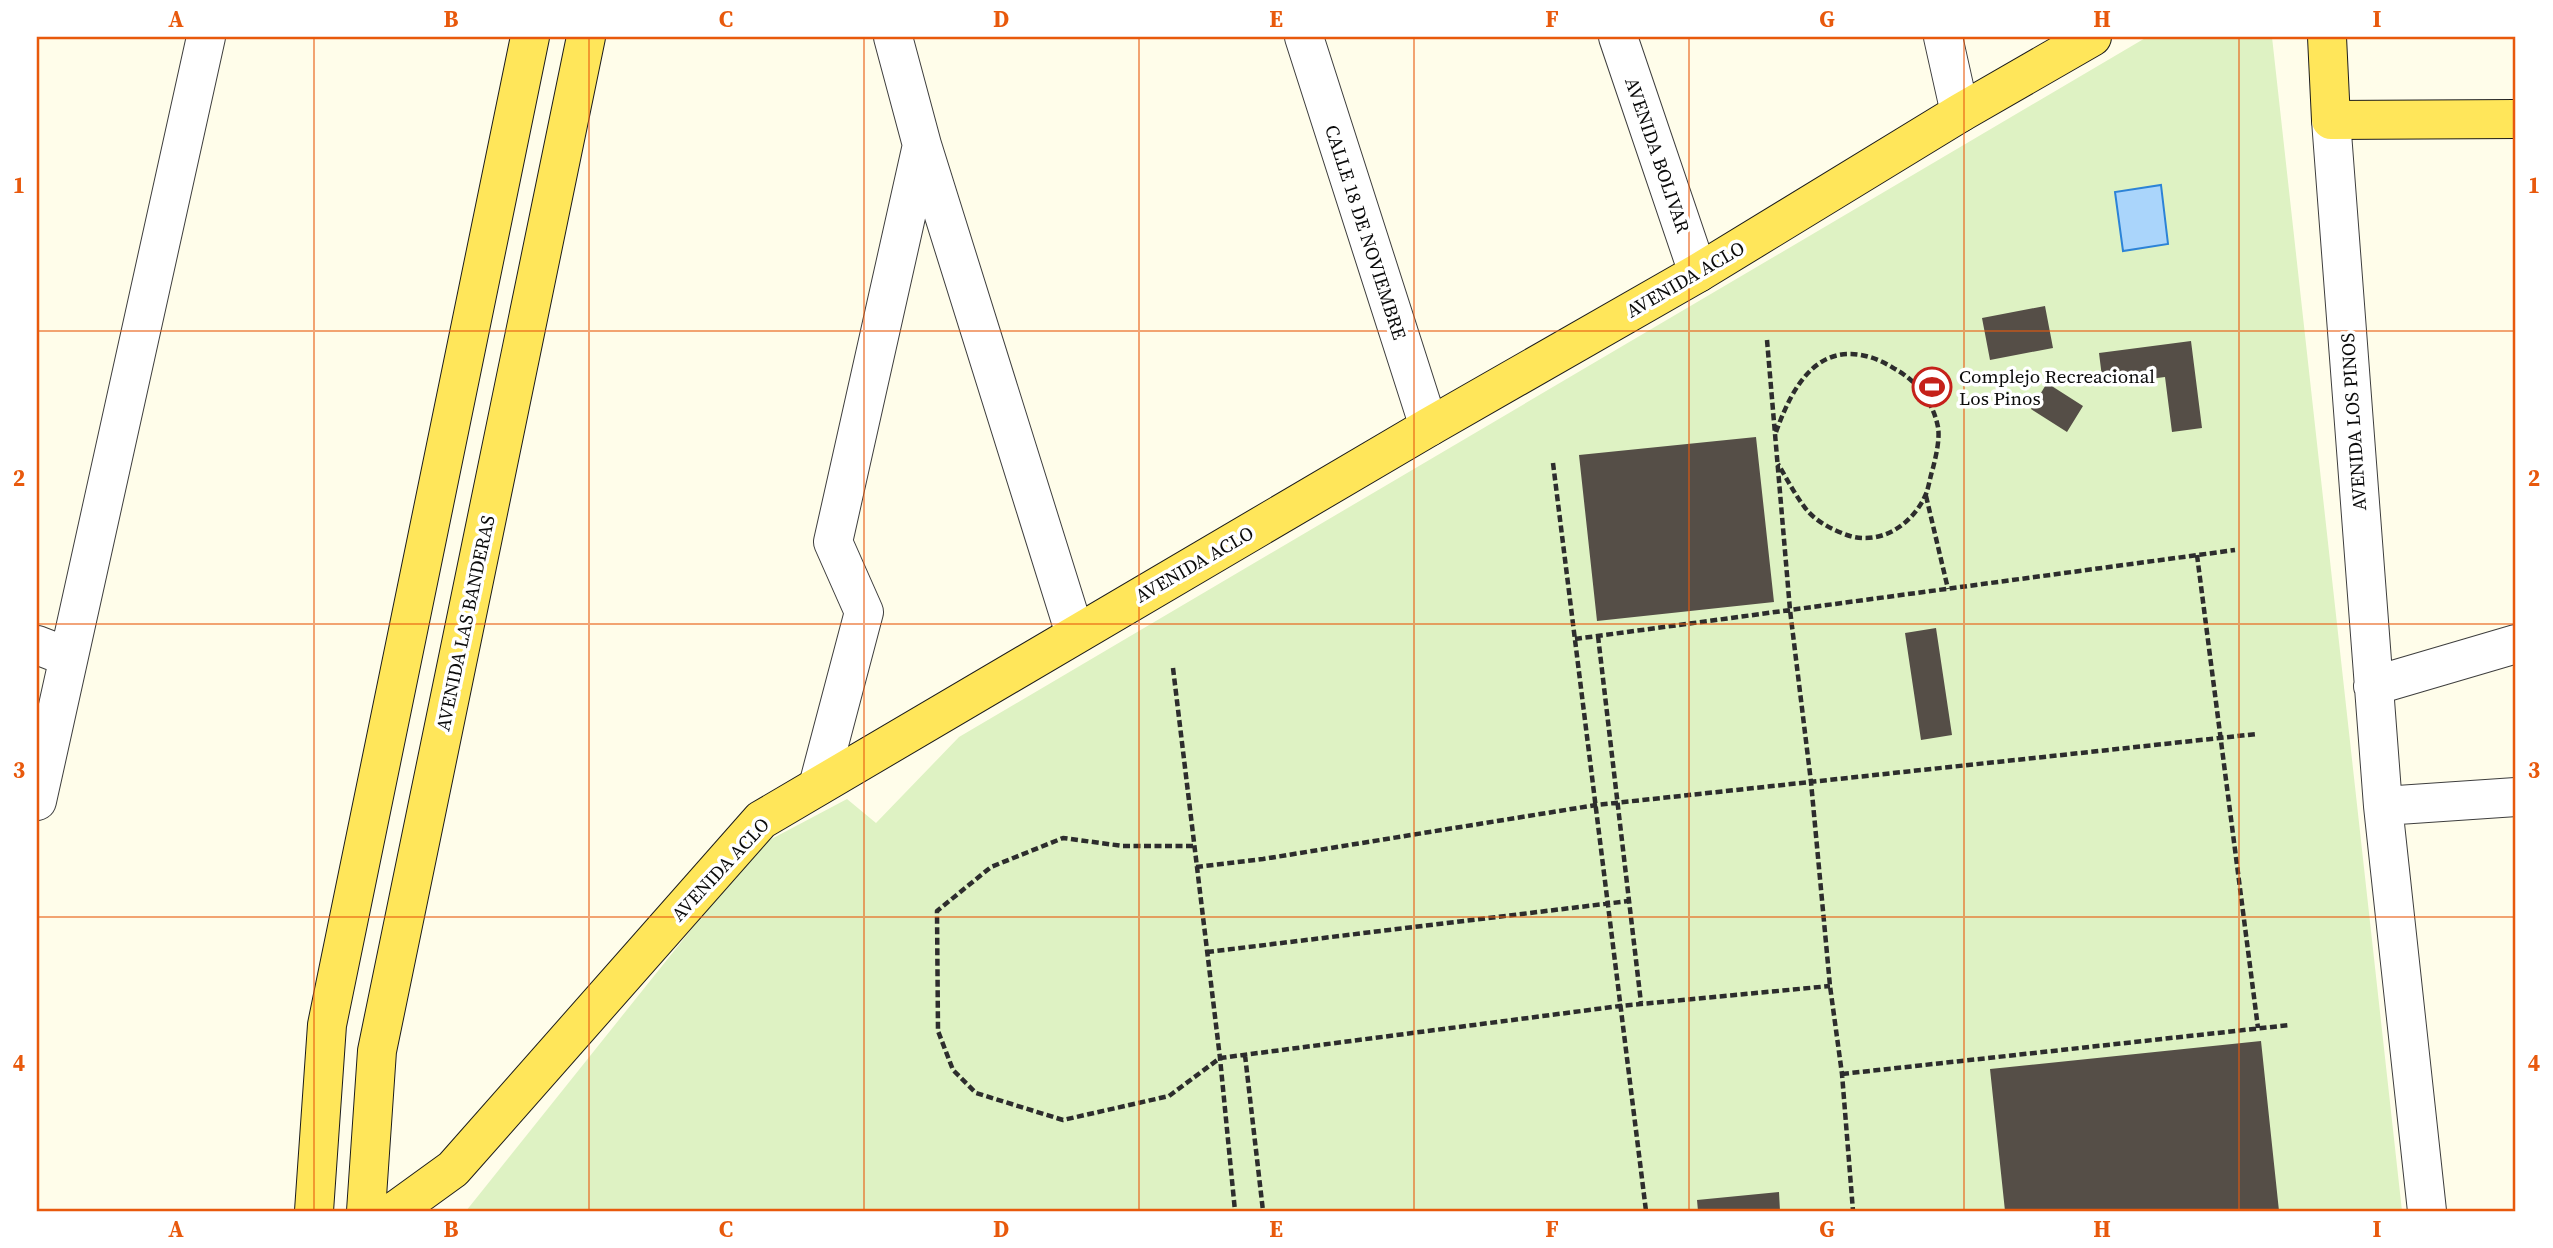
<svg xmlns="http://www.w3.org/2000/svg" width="2553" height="1248" viewBox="0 0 2553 1248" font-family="'Source Serif 4',serif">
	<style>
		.pitch { fill: #def2c3 }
		.water { fill: #aad5fb; stroke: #2c83d7; stroke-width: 2 }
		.building { fill: #554e47 }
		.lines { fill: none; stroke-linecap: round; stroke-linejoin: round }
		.minor-casing { stroke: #3e3e3e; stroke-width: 40 }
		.major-casing { stroke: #1c1c1c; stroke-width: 40 }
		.path { stroke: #2d2d2d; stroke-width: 4.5; stroke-dasharray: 7 3.5; stroke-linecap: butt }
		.minor { stroke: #fff; stroke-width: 38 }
		.major { stroke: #ffe65a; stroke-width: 38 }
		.grid { fill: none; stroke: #e8590c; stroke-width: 2; stroke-opacity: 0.55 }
		.labels { text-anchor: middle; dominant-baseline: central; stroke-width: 7; stroke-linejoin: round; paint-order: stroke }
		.street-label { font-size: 19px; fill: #0b0b0b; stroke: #fff }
		.poi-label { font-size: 19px; fill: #0b0b0b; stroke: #fff; text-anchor: start }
		.neatline { fill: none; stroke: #e8590c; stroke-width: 2.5 }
		.grid-label { font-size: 23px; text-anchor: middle; font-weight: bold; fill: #e8590c }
	</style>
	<rect width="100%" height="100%" fill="#fffdea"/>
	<path class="pitch" d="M2147,37H2272L2402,1211H466L758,846L847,799L876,823L959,737Z"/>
	<path class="water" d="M2161,185L2168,244L2123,251L2115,192Z"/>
	<path class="building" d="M2045,306L2053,348L1990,360L1982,318Z
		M2191,341L2202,428L2172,432L2165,377L2103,385L2099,353Z
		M2047,383L2083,406L2067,432L2031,409Z
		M1756,437L1774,602L1597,621L1579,455Z
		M1936,628L1952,735L1921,740L1905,633Z
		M2261,1041L2279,1211H2005L1990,1069Z
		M1779,1192L1780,1211H1698L1697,1200Z"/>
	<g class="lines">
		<defs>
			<path id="minor" d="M893,37L922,145L1075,634
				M1304,37L1429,427
				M1618,37L1698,273
				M1943,37L1960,113
				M2331,120L2383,806L2427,1211
				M37,645L68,657
				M2373,686L2516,644
				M818,786L864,612L833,542L922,145
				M37,801L206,37
				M2383,806L2516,797"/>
			<path id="major" d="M2327,37L2331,120L2516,119
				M314,1211L327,1025L530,37
				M366,1211L377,1051L586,37
				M395,1211L453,1169L761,820L1429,427L1698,273L1960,113L2092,37"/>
		</defs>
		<use href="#minor" class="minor-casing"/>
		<use href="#major" class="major-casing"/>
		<path class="path" d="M1767,340L1790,610L1811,782L1830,986L1842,1074L1853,1211
			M1776,432C1788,399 1808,353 1851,354C1866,354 1883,361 1895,369C1917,381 1933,402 1938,427C1940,439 1936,456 1933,468C1930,477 1929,486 1926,494C1913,524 1882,545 1850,536C1835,531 1816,522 1806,509C1795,495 1787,479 1778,464
			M1553,463L1646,1211
			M1926,496L1948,589
			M2197,555L2258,1028
			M1598,636L1641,1003
			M1575,639L2235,550
			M1173,668L1220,1058L1235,1211
			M1193,846H1123L1063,838L991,867L937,911L938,1031L953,1070L976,1093L1063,1120L1169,1096L1220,1058L1620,1006L1830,986
			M1196,867L1263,859L1596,805L2257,734
			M1207,952L1629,901
			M1245,1055L1263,1211
			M1842,1074L2290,1025"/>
		<use href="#minor" class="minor"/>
		<use href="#major" class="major"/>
	</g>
	<path class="grid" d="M314,37V1211M589,37V1211M864,37V1211M1139,37V1211M1414,37V1211M1689,37V1211M1964,37V1211M2239,37V1211M37,331H2516M37,624H2516M37,917H2516"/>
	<defs>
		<symbol id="stadium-ring" viewBox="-11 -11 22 22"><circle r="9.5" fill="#fff" stroke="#c5211a" stroke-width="1.5"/><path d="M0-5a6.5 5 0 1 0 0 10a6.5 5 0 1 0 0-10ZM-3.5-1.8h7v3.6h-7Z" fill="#c5211a"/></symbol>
	</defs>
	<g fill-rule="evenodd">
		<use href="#stadium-ring" x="1910" y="365" width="44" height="44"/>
	</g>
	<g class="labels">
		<g class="street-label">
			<text transform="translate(1658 155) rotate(71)">AVENIDA BOLIVAR</text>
			<text transform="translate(1366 232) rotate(72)">CALLE 18 DE NOVIEMBRE</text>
			<text transform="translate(1685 279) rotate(-30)">AVENIDA ACLO</text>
			<text transform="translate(2353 422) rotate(-94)">AVENIDA LOS PINOS</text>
			<text transform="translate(1194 564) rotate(-30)">AVENIDA ACLO</text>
			<text transform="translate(465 623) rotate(-78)">AVENIDA LAS BANDERAS</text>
			<text transform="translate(720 869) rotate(-47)">AVENIDA ACLO</text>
		</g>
		<g class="poi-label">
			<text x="1959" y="376">Complejo Recreacional<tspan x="1959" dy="22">Los Pinos</tspan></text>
		</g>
	</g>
	<rect width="2553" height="1248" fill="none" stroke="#ffffff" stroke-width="77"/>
	<rect x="38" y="38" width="2476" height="1172" class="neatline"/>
	<g class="grid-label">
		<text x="176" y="27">A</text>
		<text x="451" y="27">B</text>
		<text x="726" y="27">C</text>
		<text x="1001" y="27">D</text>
		<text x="1276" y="27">E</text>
		<text x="1552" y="27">F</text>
		<text x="1827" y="27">G</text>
		<text x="2102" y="27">H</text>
		<text x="2377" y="27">I</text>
		<text x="19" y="193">1</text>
		<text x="2534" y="193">1</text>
		<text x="19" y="486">2</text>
		<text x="2534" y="486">2</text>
		<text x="19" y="778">3</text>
		<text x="2534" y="778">3</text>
		<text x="19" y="1071">4</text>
		<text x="2534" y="1071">4</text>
		<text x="176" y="1237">A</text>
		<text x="451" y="1237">B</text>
		<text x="726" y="1237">C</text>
		<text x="1001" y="1237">D</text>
		<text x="1276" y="1237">E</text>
		<text x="1552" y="1237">F</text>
		<text x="1827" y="1237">G</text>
		<text x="2102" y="1237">H</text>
		<text x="2377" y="1237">I</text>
	</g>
</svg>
